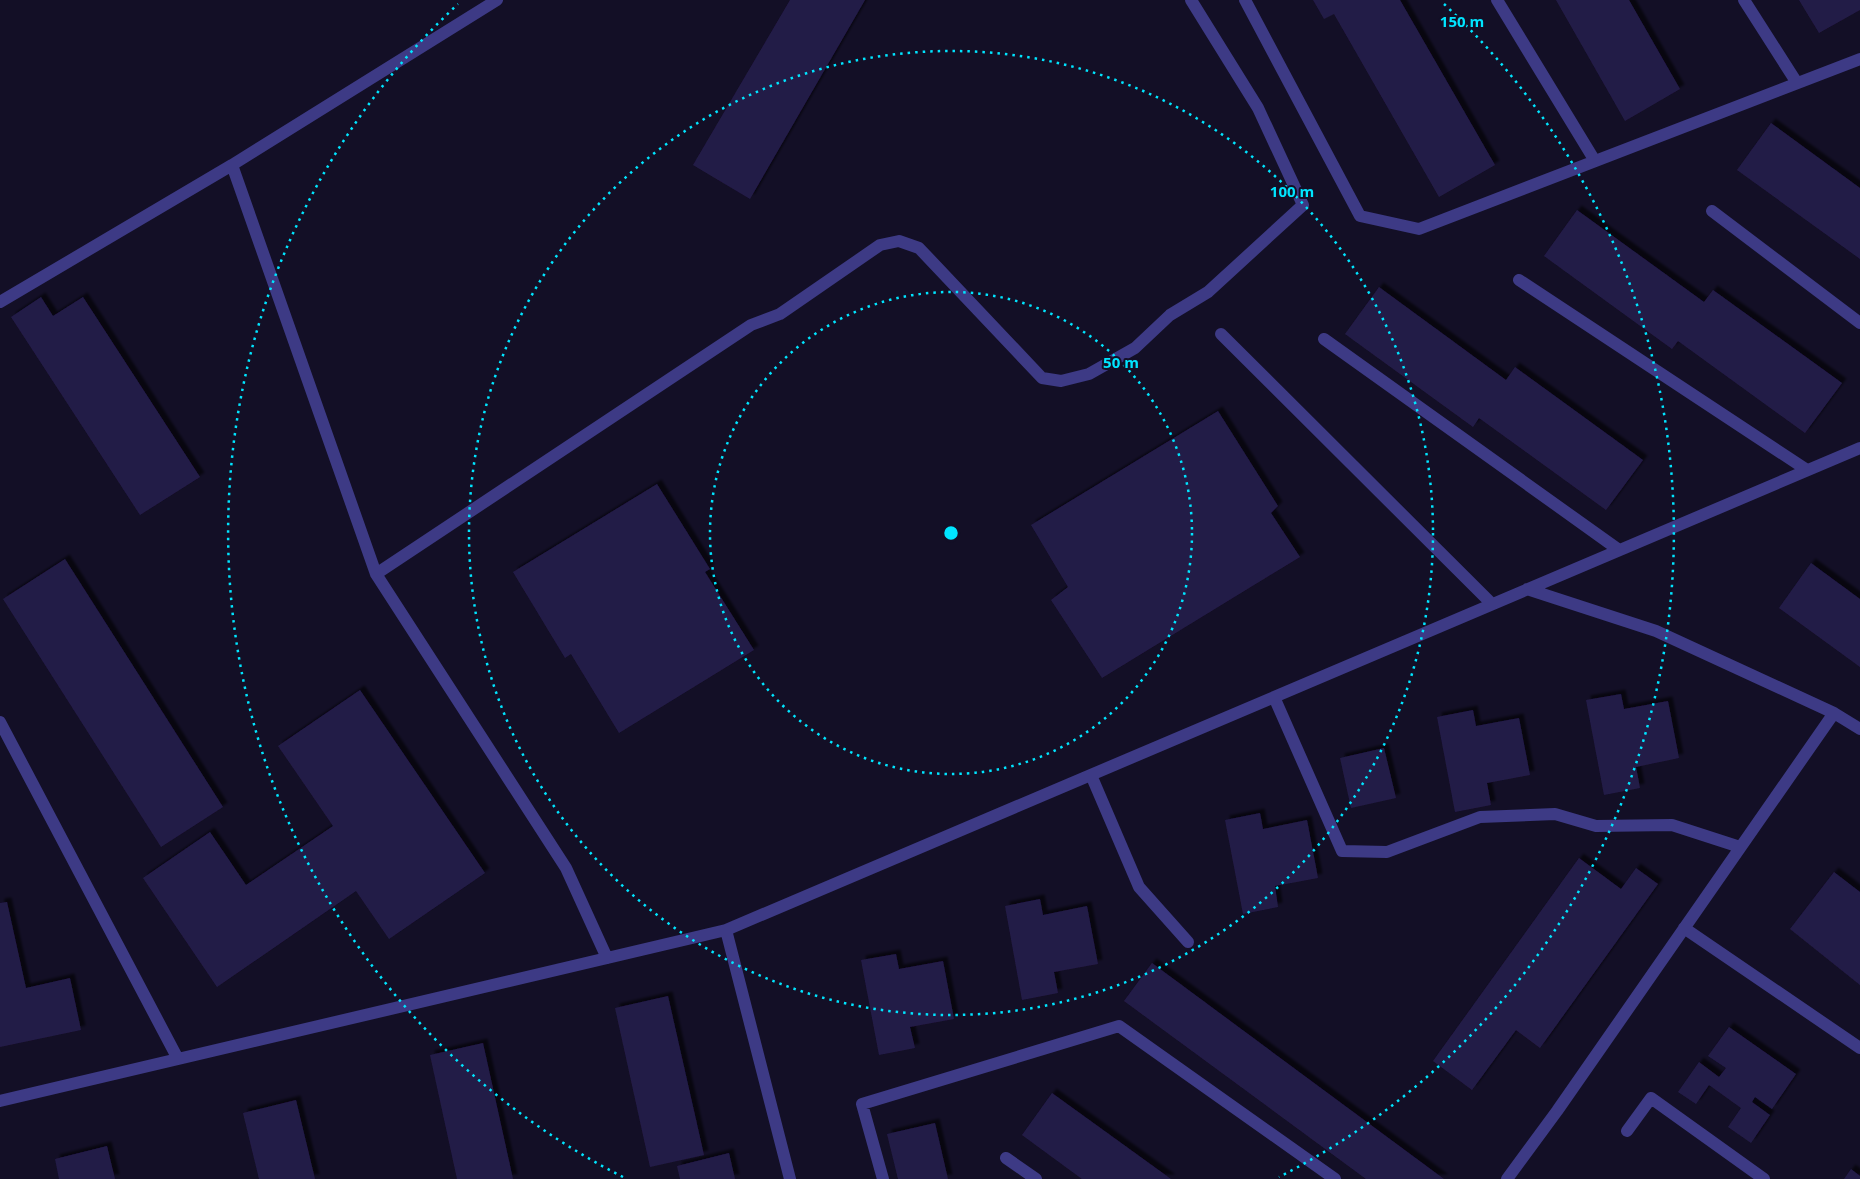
<svg xmlns="http://www.w3.org/2000/svg" width="1860" height="1179" viewBox="0 0 1860 1179" font-family="'Open Sans',sans-serif">
	<style>
		.building { fill: #241b47; filter: url(#shadow) }
		.lines { fill: none; stroke-linecap: round; stroke-linejoin: round }
		.minor { stroke: #3d3a85; stroke-width: 12 }
		.ring { fill: none; stroke: #00e5ff; stroke-width: 2.5; stroke-dasharray: 2.5 5 }
		.centre { fill: #00e5ff; stroke: #130f26; stroke-width: 2.5 }
		.ring-label { font-size: 15px; text-anchor: middle; font-weight: bold; fill: #00e5ff; stroke: #130f26; stroke-width: 4; stroke-linejoin: round; paint-order: stroke }
	</style>
	<defs>
		<filter id="shadow"><feDropShadow dx="4.5" dy="-4.5" stdDeviation="1" flood-color="#0009"/></filter>
	</defs>
	<rect width="100%" height="100%" fill="#130f26"/>
	<path class="building" d="M790,0H865L750,199L693,165Z
		M1313,0H1400L1495,165L1439,197L1334,14L1324,19Z
		M1556,0H1629L1680,89L1625,121Z
		M1799,0H1860V10L1819,33Z
		M1771,123L1860,188V259L1737,170Z
		M1577,210L1704,302L1713,290L1842,383L1805,433L1678,341L1672,349L1544,256Z
		M1379,287L1506,380L1515,367L1643,460L1606,510L1479,418L1473,427L1345,334Z
		M41,297L53,316L83,297L200,477L140,515L11,317Z
		M1218,411L1278,506L1271,513L1300,557L1102,678L1051,600L1068,587L1031,525Z
		M657,484L710,569L705,572L754,650L619,733L571,654L565,658L513,572Z
		M65,559L223,807L161,847L3,599Z
		M1811,563L1860,599V667L1779,608Z
		M360,690L485,873L389,939L356,891L217,987L143,878L210,832L246,885L333,826L278,746Z
		M1621,694L1624,709L1668,701L1679,758L1636,767L1640,788L1604,795L1586,700Z
		M1473,710L1476,726L1519,718L1530,775L1487,783L1491,805L1455,812L1437,717Z
		M1384,748L1396,798L1351,808L1340,758Z
		M1260,813L1263,829L1307,820L1318,878L1275,886L1278,907L1243,914L1225,820Z
		M1579,858L1621,889L1636,868L1658,884L1540,1048L1516,1030L1472,1090L1433,1061Z
		M1834,872L1860,892V985L1790,929Z
		M1040,899L1043,915L1087,906L1098,964L1054,972L1058,993L1022,1000L1005,906Z
		M7,902L26,988L70,978L81,1030L0,1047V903Z
		M896,954L899,969L943,961L954,1019L910,1027L915,1048L879,1055L861,960Z
		M1152,963L1444,1179H1366L1124,1001Z
		M668,996L704,1155L650,1167L615,1008Z
		M1729,1027L1796,1074L1772,1109L1755,1097L1752,1102L1770,1115L1751,1143L1728,1127L1741,1108L1709,1085L1696,1104L1678,1092L1699,1062L1719,1077L1726,1068L1708,1056Z
		M483,1043L513,1179H457L430,1055Z
		M1052,1093L1171,1179H1082L1022,1135Z
		M296,1100L315,1179H259L243,1113Z
		M935,1123L948,1179H898L887,1134Z
		M107,1146L115,1179H59L55,1159Z
		M729,1153L735,1179H680L677,1166Z
		M1851,1169L1860,1176V1179H1844Z"/>
	<g class="lines">
		<path class="minor" d="M1245,0L1360,216L1419,229L1860,59
			M1497,0L1595,161
			M1744,0L1797,83
			M232,165L376,574L566,868L607,958
			M1712,211L1860,323
			M1519,280L1807,470
			M0,302L232,165L497,0
			M1221,334L1492,604
			M1324,339L1619,550
			M376,574L751,325L780,314L880,245L899,241L919,248L1042,378L1061,381L1089,374L1135,348L1170,315L1208,292L1303,205L1258,108L1191,0
			M1527,589L1656,631L1834,713L1860,729
			M1274,697L1342,851L1387,852L1480,817L1555,814L1596,826L1672,825L1740,847
			M0,722L178,1059
			M1091,775L1139,887L1188,942
			M1684,928L1860,1048
			M726,930L790,1179
			M0,1101L726,930L1860,448
			M1627,1131L1651,1098L1764,1179
			M1006,1158L1036,1179
			M883,1179L862,1104L1119,1026L1335,1179
			M1507,1179L1557,1111L1834,713"/>
	</g>
	<g class="ring">
		<circle cx="951" cy="533" r="241"/>
		<circle cx="951" cy="533" r="482"/>
		<path d="M623 1177A723 723 0 0 1 458 4M1444 4A723 723 0 0 1 1279 1177"/>
	</g>
	<circle cx="951" cy="533" r="8" class="centre"/>
	<g class="ring-label">
		<text x="1462" y="27">150 m</text>
		<text x="1292" y="197">100 m</text>
		<text x="1121" y="368">50 m</text>
	</g>
</svg>
